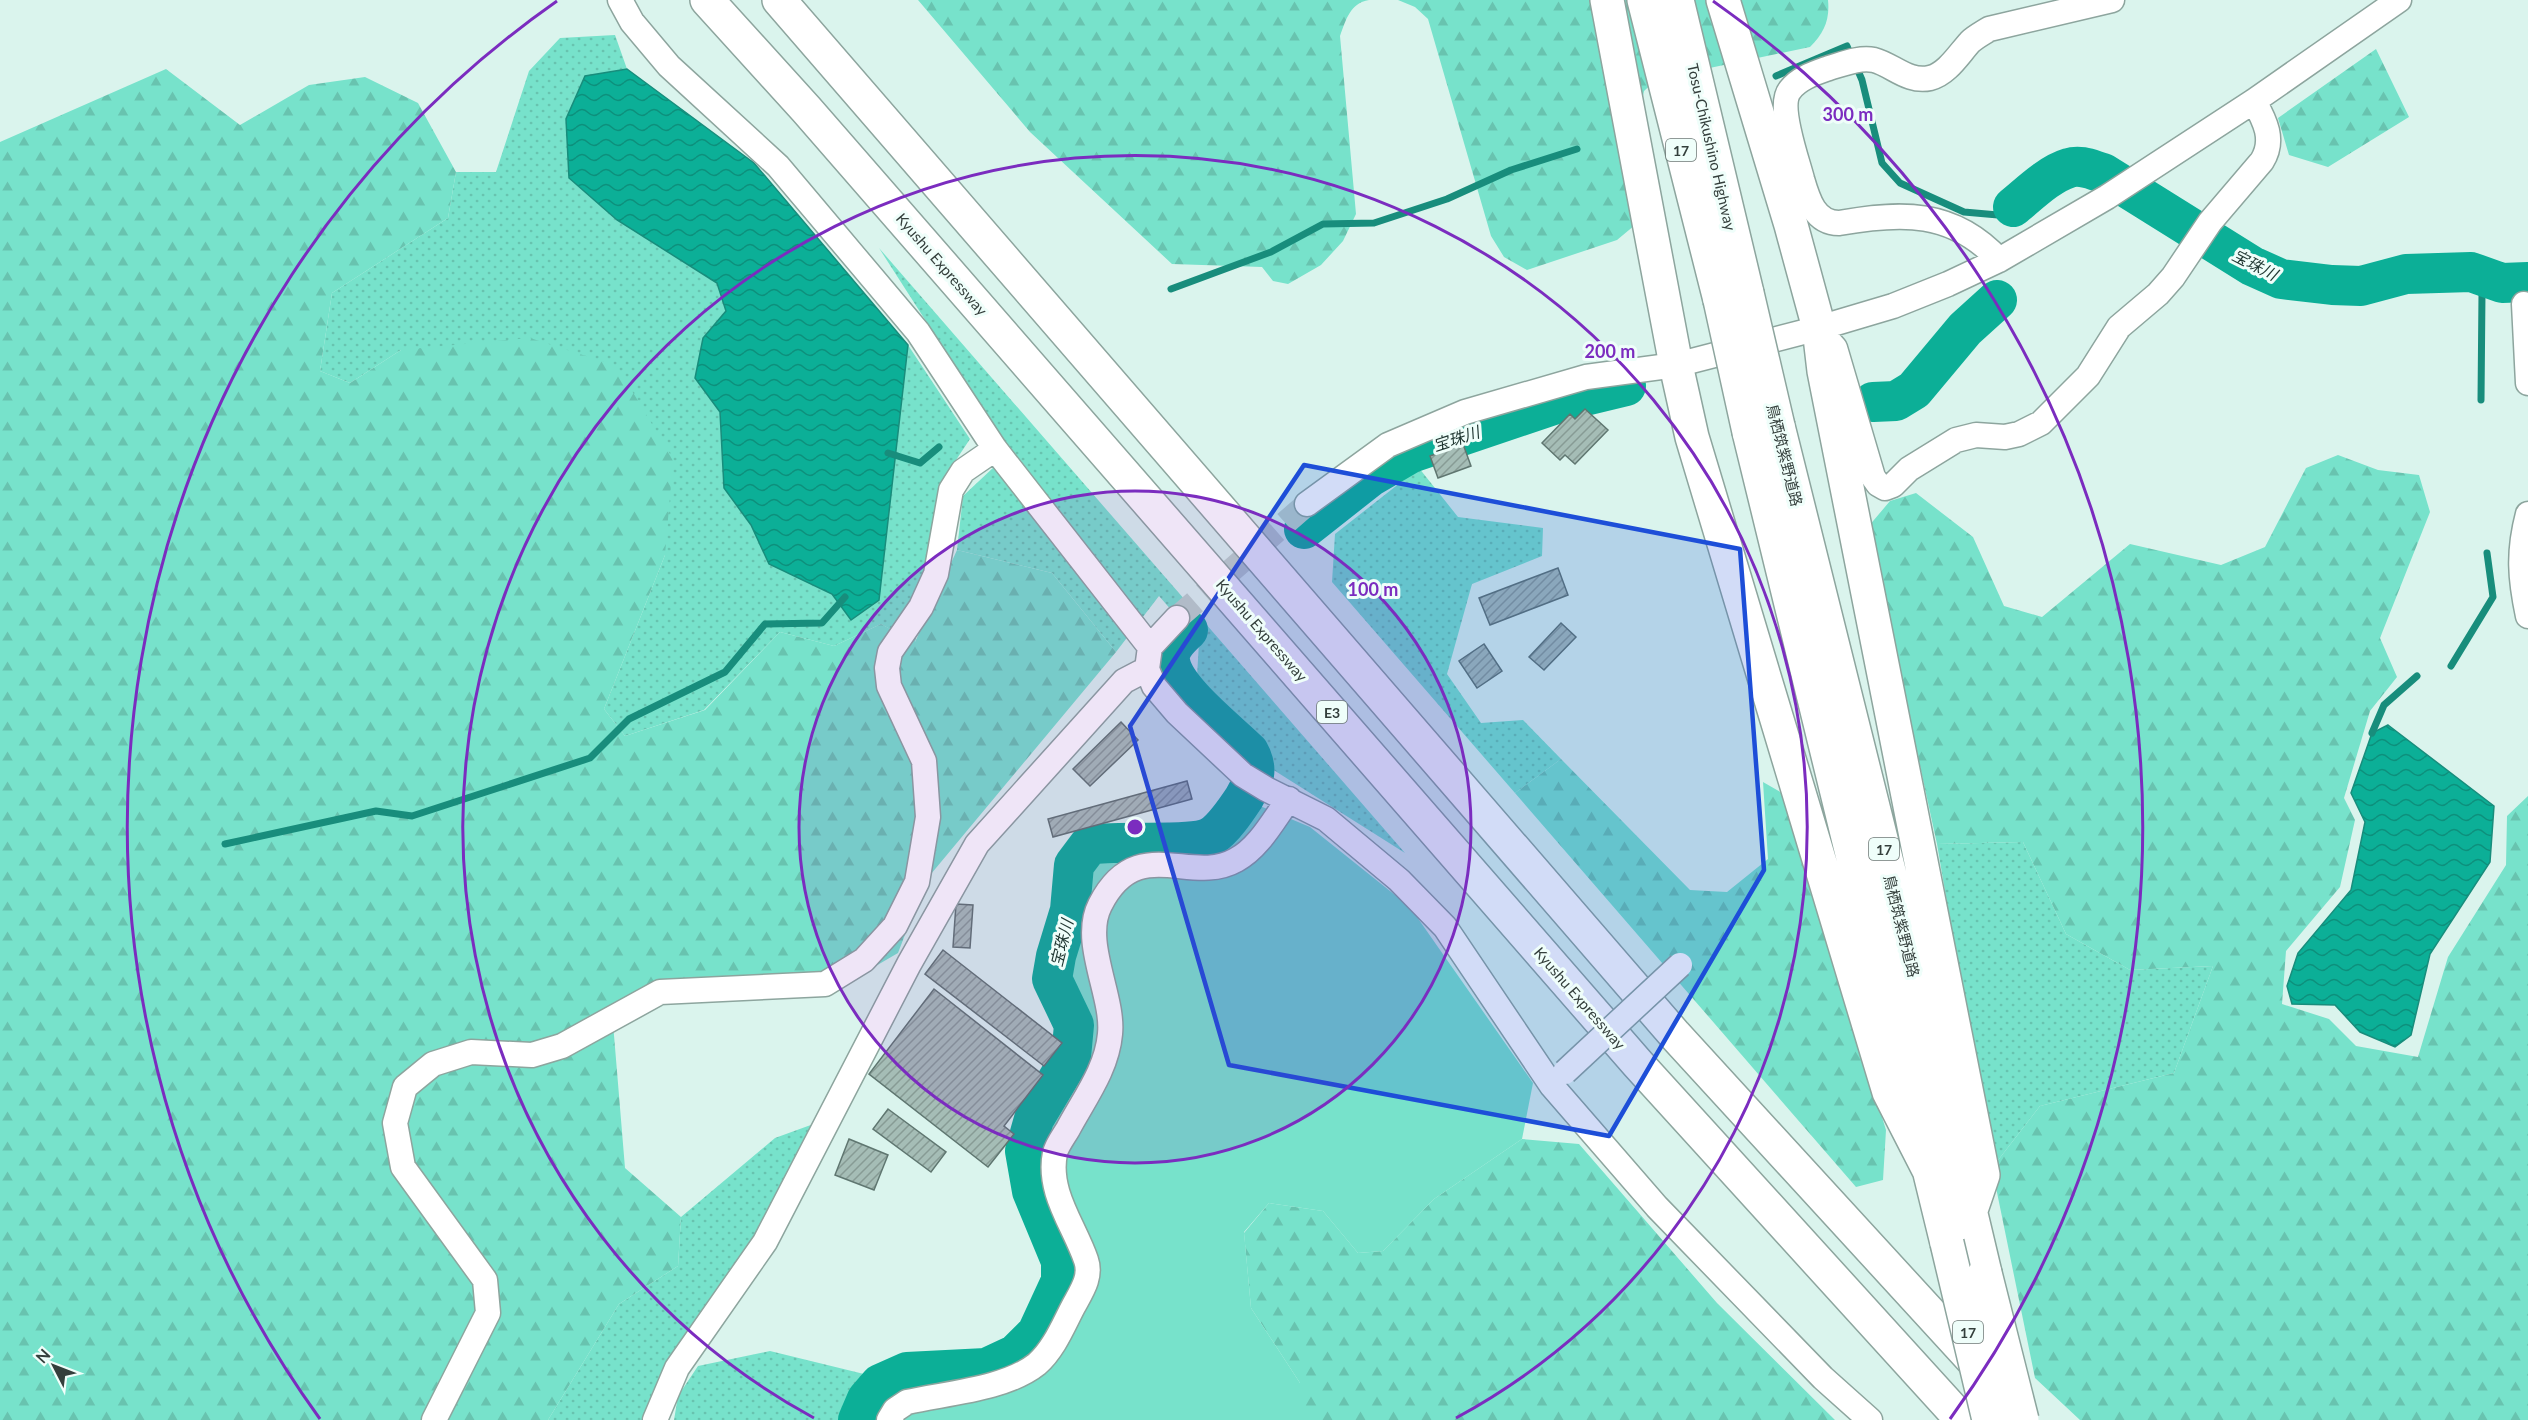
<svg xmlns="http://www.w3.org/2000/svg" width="2528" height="1420" viewBox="0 0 2528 1420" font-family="Lato,'Noto Sans JP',sans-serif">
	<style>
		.grass { fill: url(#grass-dots) }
		.forest { fill: url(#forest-firs) }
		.park { fill: #77e2cb }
		.water { fill: url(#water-waves); stroke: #188d7c; stroke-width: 1.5 }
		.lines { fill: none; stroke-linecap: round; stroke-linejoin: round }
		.stream { stroke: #188d7c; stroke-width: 7 }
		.river { stroke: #0caf97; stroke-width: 40 }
		.building { fill: url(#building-hatch); stroke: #5f7670; stroke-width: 1.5 }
		.street-tunnel { stroke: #b9d0ca; stroke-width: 24; stroke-dasharray: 24 12; stroke-linecap: butt }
		.street-casing { stroke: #8da59e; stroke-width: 27 }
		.primary-casing { stroke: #8da59e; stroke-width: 36 }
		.highway-casing { stroke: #8da59e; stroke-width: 36 }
		.street { stroke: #fff; stroke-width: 24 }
		.primary { stroke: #fff; stroke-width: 33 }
		.highway { stroke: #fff; stroke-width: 33 }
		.street-bridge-casing { stroke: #8da59e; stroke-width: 27; stroke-linecap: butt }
		.primary-bridge-casing { stroke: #8da59e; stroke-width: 36; stroke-linecap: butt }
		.street-bridge { stroke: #fff; stroke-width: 24 }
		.primary-bridge { stroke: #fff; stroke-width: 33 }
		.marked { fill: #1d4ed8; fill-opacity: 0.2; stroke: #1d4ed8; stroke-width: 4.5; stroke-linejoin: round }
		.ring { fill: none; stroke: #7b2cbf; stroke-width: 3 }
		.labels { text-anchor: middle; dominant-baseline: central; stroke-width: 6; stroke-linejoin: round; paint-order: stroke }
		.shield { fill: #effefa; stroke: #6c7875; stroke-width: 1.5 }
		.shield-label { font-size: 14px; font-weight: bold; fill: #343f3c }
		.street-label { font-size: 15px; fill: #343f3c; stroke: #effefa }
		.water-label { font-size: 16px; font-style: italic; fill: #1e3530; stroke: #effefa }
		.centre { fill: #7b2cbf; stroke: #effefa; stroke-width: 3 }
		.ring-label { font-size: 18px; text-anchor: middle; font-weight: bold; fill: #7b2cbf; stroke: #effefa; stroke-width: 6; stroke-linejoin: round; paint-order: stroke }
	</style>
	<defs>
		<pattern id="grass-dots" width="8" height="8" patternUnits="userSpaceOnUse" patternTransform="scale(1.5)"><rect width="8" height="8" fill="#77e2cb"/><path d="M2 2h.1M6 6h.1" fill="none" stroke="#68c3af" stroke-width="1.8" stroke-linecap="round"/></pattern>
		<pattern id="forest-firs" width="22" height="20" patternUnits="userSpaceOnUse" patternTransform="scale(1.5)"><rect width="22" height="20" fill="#77e2cb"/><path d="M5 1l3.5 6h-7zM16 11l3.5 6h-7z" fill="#68c3af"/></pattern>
		<pattern id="water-waves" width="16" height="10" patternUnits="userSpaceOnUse" patternTransform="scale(1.5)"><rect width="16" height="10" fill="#0caf97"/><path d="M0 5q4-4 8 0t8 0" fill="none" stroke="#0d907c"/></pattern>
		<pattern id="building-hatch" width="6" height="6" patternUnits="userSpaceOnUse" patternTransform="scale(1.5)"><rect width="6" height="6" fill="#a5bdb6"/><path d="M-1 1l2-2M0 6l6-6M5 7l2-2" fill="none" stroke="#879b95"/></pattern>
	</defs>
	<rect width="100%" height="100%" fill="#daf4ed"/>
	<path class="grass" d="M615,35L627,69L585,76L569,178L617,220L717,283L726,311L703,338L695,378L720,412L724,488L751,525L769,564L832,594L851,620L879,600L908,345L970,439L940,484L915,643L881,624L834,646L780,632L704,710L625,736L604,709L665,555L401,350L350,383L320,371L332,293L448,218L456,172H496L529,71L560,38Z
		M879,248L1405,853L1272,769L1197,677L1199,642L1159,596L1116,652L1052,573L957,550L963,496L1010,452Z
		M1419,468L1458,517L1543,528L1542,556L1472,584L1447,674L1481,723L1523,720L1561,759L1515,793L1332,582L1335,534Z
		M2023,842L2066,934L2130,970L2213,966L2174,1073L2040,1106L1992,1168L1937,844Z
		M819,1122L758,1232L652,1393L646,1420H548L619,1304L678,1266L681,1217L775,1138Z
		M770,1351L864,1374L840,1420H674L678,1396L698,1366Z"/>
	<path class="forest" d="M918,0H1369C1350,3 1346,20 1340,36L1356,214L1343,241L1321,265L1288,284L1273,281L1262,267L1172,264L1030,132Z
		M1398,0H1828C1830,20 1824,33 1810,47L1657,79L1644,91L1639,116L1641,220L1617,240L1527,270L1504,257L1491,236L1428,19L1415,7Z
		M2376,49L2409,117L2328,167L2289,155L2278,118Z
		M166,69L240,125L309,85L365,77L418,103L456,172L448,218L332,293L320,371L350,383L401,350L530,338L617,366L673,459L665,555L604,709L625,736L705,710L780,632L834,646L881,624L915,642L957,550L1052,573L1116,652L926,880L898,953L826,995L675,994L613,1023L625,1168L681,1217L678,1266L619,1304L548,1420H0V142Z
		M2338,455L2378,470L2419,475L2430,512L2380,638L2397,677L2370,711L2344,798L2355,820L2340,887L2286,951L2282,1004L2329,1019L2356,1046L2418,1057L2448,957L2506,865L2507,816L2528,796V1420H2080L2035,1378L1992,1168L2040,1106L2174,1073L2213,966L2130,970L2066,934L2023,842L1937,844L1868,527L1890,501L1916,493L1973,537L2004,606L2042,617L2130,544L2221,565L2265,547L2306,468Z
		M1561,759L1690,890L1727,892L1768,859L1763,782L1782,793L1886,1130L1883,1180L1856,1187L1515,793Z
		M1522,1139L1579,1144L1717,1303L1835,1420H1300V1383L1251,1308L1244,1233L1269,1203L1323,1211L1358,1253L1383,1251L1434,1199Z"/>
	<path class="park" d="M1253,803L1310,827L1410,907L1533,1083L1522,1139L1434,1199L1383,1251L1358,1253L1323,1211L1269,1203L1244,1232L1251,1308L1300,1383V1420H871L887,1393L910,1378L992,1375L1029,1355L1067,1284L1068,1258L1036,1170L1044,1127L1083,1059L1081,1025L1064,970L1085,912L1086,877L1109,852L1210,849Z"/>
	<path class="water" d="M627,69L754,163L908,345L879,600L851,620L832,594L769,564L751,525L724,488L720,412L695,378L703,338L726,311L717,283L617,220L569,178L566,119L585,76Z
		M2388,725L2494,806L2490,862L2430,954L2411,1035L2395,1047L2360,1032L2335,1005L2292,1004L2287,986L2298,953L2351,890L2365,822L2351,793L2372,733Z"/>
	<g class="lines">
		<path class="stream" d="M1856,66L1862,80L1882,163L1900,183L1964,212L1998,215L2013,207
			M1776,76L1847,46L1851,56
			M1171,289L1271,252L1323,224L1374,223L1447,199L1511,170L1577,149
			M2481,400L2482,293L2502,283
			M888,453L920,463L939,447
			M2451,666L2493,597L2487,553
			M2372,733L2384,705L2417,676
			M225,844L376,811L412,816L590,758L629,719L725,672L765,624L822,623L845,597"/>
		<path class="river" d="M2013,207C2029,194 2049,174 2069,168C2081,164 2092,170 2103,173L2252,266L2281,279L2332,285L2361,286L2406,274L2471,272L2502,283L2528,282
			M1873,402L1896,401L1914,390L1965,329L1997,300
			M1304,529L1370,477L1411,453L1568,400L1626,386
			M858,1420L867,1399L880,1384L907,1372L986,1368L1016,1354L1037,1333L1061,1281V1261L1032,1191L1025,1151L1034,1119L1071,1057L1074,1025L1052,979L1056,956L1070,910L1074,865L1089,845C1117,839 1194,848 1212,836C1224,828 1236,810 1244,798C1254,780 1259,770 1249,752C1228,731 1174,690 1170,661C1168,648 1180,638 1188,630"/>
	</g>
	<path class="building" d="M1585,409L1608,430L1575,464L1565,455L1560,460L1542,443L1570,414L1575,419Z
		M1463,444L1471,466L1438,478L1430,456Z
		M1558,568L1568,595L1490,625L1479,598Z
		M1561,623L1576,637L1544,670L1529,657Z
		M1484,644L1502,671L1477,688L1459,661Z
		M1121,722L1138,740L1090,786L1073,769Z
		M1187,781L1192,799L1053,837L1048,819Z
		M956,904L973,905L970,948L953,947Z
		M943,950L1062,1043L1044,1066L925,974Z
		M934,989L1043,1075L1004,1126L1014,1134L988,1167L869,1074Z
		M888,1109L946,1152L931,1172L873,1129Z
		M849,1139L888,1155L874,1190L835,1175Z"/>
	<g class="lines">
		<path class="street-tunnel" d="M1177,618L1307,504"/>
		<defs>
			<path id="street" d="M620,0L632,22L669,66L778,166L918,332L995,449L1150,647
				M1999,260C1953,210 1901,212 1839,223C1815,223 1808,200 1802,179C1797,159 1777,106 1790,90C1799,78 1815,73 1829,68C1843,64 1859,57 1874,60C1893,65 1908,83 1930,78C1947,74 1959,54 1970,42C1975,37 1983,33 1989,29L2112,0
				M2524,304L2528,383
				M1827,339L1835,348L1873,477L1878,484L1885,488L1893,485L1909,469L1956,440L1976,435L2005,437L2019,434L2041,423L2088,376L2119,327L2158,294L2173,277L2210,222L2262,161C2275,140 2265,121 2254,101
				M1307,504L1388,445L1465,412L1586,377L1676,365L1819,328L1893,306L1948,284L1999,260L2107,197L2254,101L2399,0
				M2528,514C2518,552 2520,578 2528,616
				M1177,618L1150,647L1147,669L1154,686L1177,713L1243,775L1266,789L1326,819L1399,880L1445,927L1552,1086L1657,1207L1823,1378L1870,1420
				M434,1420L488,1313L485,1280L403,1167L395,1123L405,1087L433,1064L471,1052L532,1055L562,1046L660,992L825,984L864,960L895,926L917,882L928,817L924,761L889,686L887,668L890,652L921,607L936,574L951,490L963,471L995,449
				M655,1420L677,1368L765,1242L909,964L977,844L1124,681L1147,669
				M889,1420L895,1410L907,1402C947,1393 1006,1389 1037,1364C1054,1349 1063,1326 1073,1307C1081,1292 1092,1277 1086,1260C1074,1225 1047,1192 1055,1153C1057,1145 1064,1136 1068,1129C1084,1099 1107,1069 1110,1034C1114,996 1081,942 1100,905C1137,832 1190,886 1236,860C1259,848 1274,819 1289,799"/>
			<path id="primary" d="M1607,0L1676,365L1692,437L1889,1092L1932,1176
				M1644,0L1720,300
				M1677,0L1747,293
				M1723,0L1791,225L1819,328L1824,371L1983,1175L1970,1213
				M1778,426L1902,923L1985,1273
				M1749,432L1947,1243"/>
			<path id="highway" d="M707,0L806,109L1638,1064L1962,1420
				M779,0L1675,1035L1983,1371"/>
		</defs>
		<use href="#street" class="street-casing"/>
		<use href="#primary" class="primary-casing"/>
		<use href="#highway" class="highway-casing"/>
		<use href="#street" class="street"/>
		<use href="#primary" class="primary"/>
		<use href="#highway" class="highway"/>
		<defs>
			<path id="street-bridge" d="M1565,1072L1680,965"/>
			<path id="primary-bridge" d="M1747,293L1778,426
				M1720,300L1749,432
				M1947,1243L1989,1420
				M1985,1273L2022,1420"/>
		</defs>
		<use href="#street-bridge" class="street-bridge-casing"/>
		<use href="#primary-bridge" class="primary-bridge-casing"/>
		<use href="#street-bridge" class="street-bridge"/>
		<use href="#primary-bridge" class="primary-bridge"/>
	</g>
	<path class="marked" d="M1304,465L1740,549L1764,870L1609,1136L1229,1065L1130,726Z"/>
	<circle cx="1135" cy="827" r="336" fill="#7b2cbf" fill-opacity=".12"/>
	<g class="ring">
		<circle cx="1135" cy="827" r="336"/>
		<path d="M814 1418A672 672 0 1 1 1456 1418"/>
		<path d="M320 1419A1008 1008 0 0 1 557 1M1713 1A1008 1008 0 0 1 1950 1419"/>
	</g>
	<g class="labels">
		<g class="shield">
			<rect x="1666" y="139" width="30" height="22" rx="4.5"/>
			<rect x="1317" y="701" width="30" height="22" rx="4.5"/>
			<rect x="1869" y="838" width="30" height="22" rx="4.5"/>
			<rect x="1953" y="1321" width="30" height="22" rx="4.5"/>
		</g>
		<g class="shield-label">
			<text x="1681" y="150">17</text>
			<text x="1332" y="712">E3</text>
			<text x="1884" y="849">17</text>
			<text x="1968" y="1332">17</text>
		</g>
		<g class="street-label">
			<text transform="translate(1712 147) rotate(77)">Tosu-Chikushino Highway</text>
			<text transform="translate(942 264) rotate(49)">Kyushu Expressway</text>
			<text transform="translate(1785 455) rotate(76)">鳥栖筑紫野道路</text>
			<text transform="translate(1262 630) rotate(49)">Kyushu Expressway</text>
			<text transform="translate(1902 926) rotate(76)">鳥栖筑紫野道路</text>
			<text transform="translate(1580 998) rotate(49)">Kyushu Expressway</text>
		</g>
		<g class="water-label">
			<text transform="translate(2255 264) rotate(27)">宝珠川</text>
			<text transform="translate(1456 438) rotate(-18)">宝珠川</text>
			<text transform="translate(1061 943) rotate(-76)">宝珠川</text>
		</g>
	</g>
	<circle cx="1135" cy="827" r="9" class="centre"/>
	<g class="ring-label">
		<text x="1848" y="121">300 m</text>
		<text x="1610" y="358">200 m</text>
		<text x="1373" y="596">100 m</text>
	</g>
	<g transform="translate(54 1366) rotate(312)" stroke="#effefa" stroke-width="4.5" paint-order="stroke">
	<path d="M0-4.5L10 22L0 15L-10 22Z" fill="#343f3c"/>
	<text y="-9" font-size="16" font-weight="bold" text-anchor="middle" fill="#343f3c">N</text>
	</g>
</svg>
